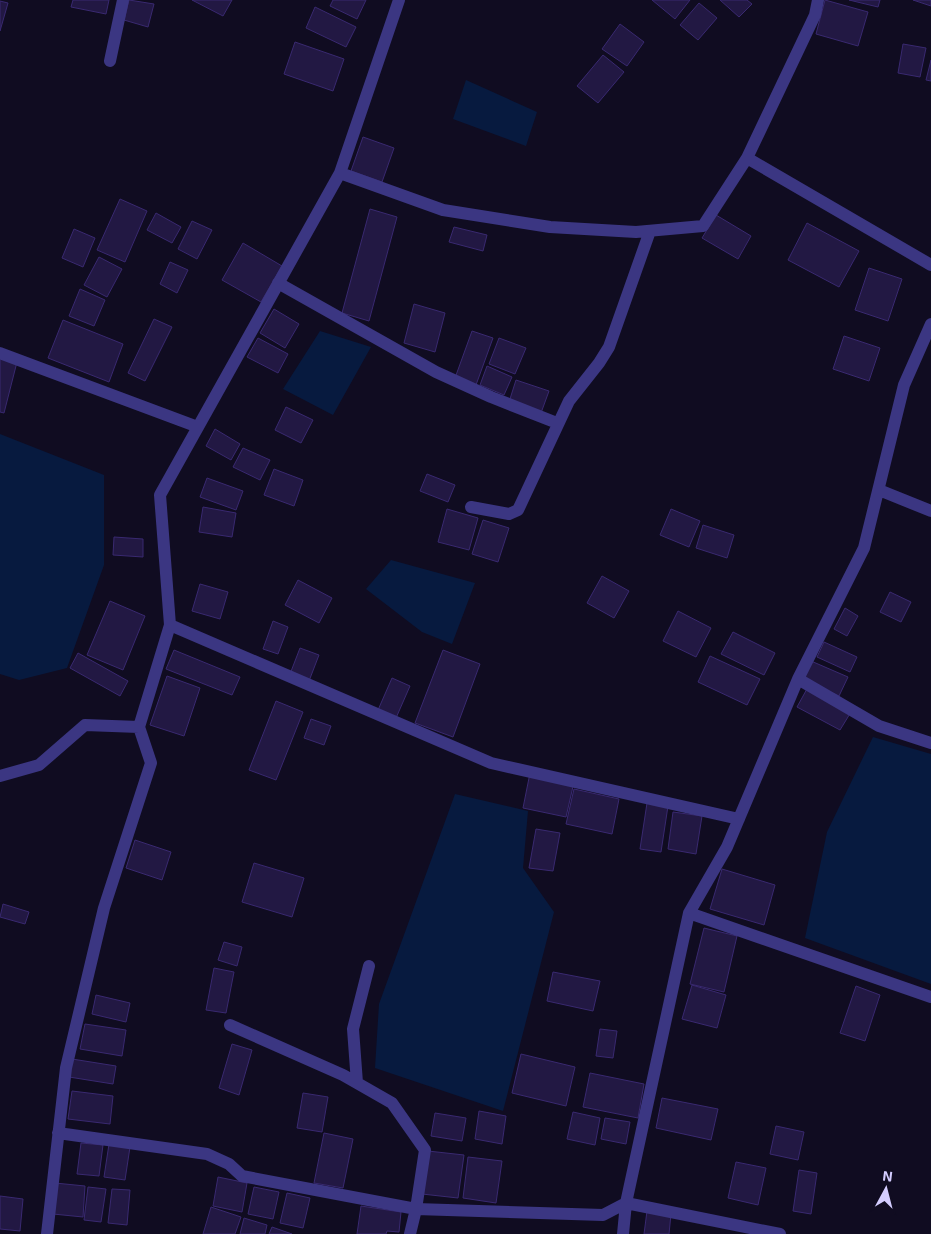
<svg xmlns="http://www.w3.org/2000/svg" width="931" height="1234" viewBox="0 0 931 1234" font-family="'Exo 2',sans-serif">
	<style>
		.water { fill: #071a3f }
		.building { fill: #221843; stroke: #392970 }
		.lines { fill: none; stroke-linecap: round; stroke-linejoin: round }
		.minor { stroke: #3b3682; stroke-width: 12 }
	</style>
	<rect width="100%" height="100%" fill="#100c21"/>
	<path class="water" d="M466,80L537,112L526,146L453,119Z
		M320,331L371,347L333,415L283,389Z
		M0,434L104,475V565L67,668L19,680L0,674Z
		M391,560L475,583L452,644L422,632L366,589Z
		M873,737L931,754V984L805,938L827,832Z
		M455,794L528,811L523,868L554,912L503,1111L375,1068L379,1004Z"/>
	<path class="building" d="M73,0H109L106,14L71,7Z
		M129,0L154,4L148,27L124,20Z
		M192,0H232L223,16Z
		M333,0H366L357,19L330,6Z
		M652,0H690L675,19Z
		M720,0H747L752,4L739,17Z
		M825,0L868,12L858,46L816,34Z
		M849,0H880L878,7Z
		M913,0H931V6Z
		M0,1L8,3L0,31Z
		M699,3L717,18L698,40L680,25Z
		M315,7L356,27L346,47L306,28Z
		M620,24L644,42L627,66L602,49Z
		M295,42L344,59L333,91L284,74Z
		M903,44L926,48L920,77L898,73Z
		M603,55L624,72L598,103L577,86Z
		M931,60V81L926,80Z
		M363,137L394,148L382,182L351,171Z
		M120,199L147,211L125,262L97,250Z
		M370,209L397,217L369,321L342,313Z
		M156,213L181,227L172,243L147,230Z
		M716,215L751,236L738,259L702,238Z
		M192,221L212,230L197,259L178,249Z
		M807,223L859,251L839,287L788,260Z
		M454,227L487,235L483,251L449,242Z
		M74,229L95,238L83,267L62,258Z
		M243,243L282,266L261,302L222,280Z
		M99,257L122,269L107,297L84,285Z
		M170,262L188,270L177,293L160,284Z
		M869,268L902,279L888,321L855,310Z
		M80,289L105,300L94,326L69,316Z
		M414,304L445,313L435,352L404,343Z
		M274,309L299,324L285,348L260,333Z
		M154,319L172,327L145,381L128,373Z
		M63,320L123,344L109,382L48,358Z
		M472,331L493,338L476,385L455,378Z
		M844,336L880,348L869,381L833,369Z
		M258,338L288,354L278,373L247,357Z
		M499,338L526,348L515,374L489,364Z
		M0,357L17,362L4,413L0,412Z
		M487,366L512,377L504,395L480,385Z
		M516,380L549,391L541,413L509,402Z
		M286,407L313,420L301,443L275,430Z
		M215,429L240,444L231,460L206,446Z
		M243,448L270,460L260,480L233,467Z
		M274,469L303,480L294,506L264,495Z
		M427,474L455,485L448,502L420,491Z
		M207,478L243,491L236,510L200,497Z
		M203,507L236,513L232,537L199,532Z
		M447,509L478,518L469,550L438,542Z
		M671,509L700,521L689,547L660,535Z
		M483,520L509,528L498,562L472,554Z
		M703,525L734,535L727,558L696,548Z
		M114,537L143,539V557L113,555Z
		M602,576L629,591L614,618L587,603Z
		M298,580L332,598L319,623L285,605Z
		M200,584L228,592L220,619L192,611Z
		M890,592L911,602L901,622L880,612Z
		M110,601L145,616L123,670L87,655Z
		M845,608L858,616L847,636L834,629Z
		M678,611L711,628L696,657L663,641Z
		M273,621L288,627L278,654L263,649Z
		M733,632L775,653L764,675L721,654Z
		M824,642L857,657L850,672L817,657Z
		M300,648L319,655L309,681L290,674Z
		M174,650L240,677L232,695L166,669Z
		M443,650L480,664L453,737L415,723Z
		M78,653L128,681L120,696L70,668Z
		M710,656L760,679L747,705L698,682Z
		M811,661L848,677L839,696L803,679Z
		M167,676L200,688L184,736L150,725Z
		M392,678L410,686L396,718L378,710Z
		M808,687L851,712L840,730L797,707Z
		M276,701L303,712L276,780L249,770Z
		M311,719L331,726L324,745L304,738Z
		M530,773L574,782L566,817L523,808Z
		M574,789L619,799L612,834L566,824Z
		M647,803L668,806L661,852L640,849Z
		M673,812L702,816L696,854L668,849Z
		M536,829L560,833L553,871L529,868Z
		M135,840L171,852L162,880L126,868Z
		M254,863L304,878L292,917L242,902Z
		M722,869L775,885L764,925L710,909Z
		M3,904L29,912L25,924L0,917Z
		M704,928L737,936L724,992L690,984Z
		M224,942L242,947L237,966L218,960Z
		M214,968L234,972L226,1013L206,1010Z
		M553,972L600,981L593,1011L547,1001Z
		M692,985L726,995L717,1028L682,1019Z
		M856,986L880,995L865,1041L840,1033Z
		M96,995L130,1003L126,1022L92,1014Z
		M85,1024L126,1030L122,1056L80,1049Z
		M600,1029L617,1031L613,1058L596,1056Z
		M232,1044L252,1050L239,1095L219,1088Z
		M521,1054L575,1067L566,1106L512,1093Z
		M72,1059L116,1066L113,1084L69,1077Z
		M590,1073L644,1084L638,1118L583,1107Z
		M72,1091L113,1096L110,1124L68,1119Z
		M303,1093L328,1097L322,1132L297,1128Z
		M662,1098L718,1109L711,1140L656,1128Z
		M479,1111L506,1116L502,1144L475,1139Z
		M573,1112L600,1118L595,1145L567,1139Z
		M435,1113L466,1118L462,1141L431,1136Z
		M605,1118L630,1122L626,1144L601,1139Z
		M776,1126L804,1132L798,1160L770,1154Z
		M324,1133L353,1139L343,1188L314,1183Z
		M81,1143L103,1145L99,1176L77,1174Z
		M109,1144L130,1147L125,1180L104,1177Z
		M428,1151L464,1155L458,1198L422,1194Z
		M468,1157L502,1161L496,1203L463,1198Z
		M736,1162L766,1168L758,1205L728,1198Z
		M799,1170L817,1173L811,1214L793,1211Z
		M218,1177L247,1183L242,1212L213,1206Z
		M55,1183L85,1186L83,1217L53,1214Z
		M88,1187L106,1189L101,1222L84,1220Z
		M254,1187L279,1192L273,1219L248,1214Z
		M112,1189L130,1190L127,1225L108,1223Z
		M287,1193L310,1198L303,1228L280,1223Z
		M0,1196L23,1199L20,1231L0,1229Z
		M361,1206L401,1212L399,1232L387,1231L386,1234H357Z
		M211,1207L241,1217L235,1234H203Z
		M647,1211L671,1214L669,1234H644Z
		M244,1218L267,1225L265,1234H240Z
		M272,1227L292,1234H269Z"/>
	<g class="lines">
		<path class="minor" d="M399,0L340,173L443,210L550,227L636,232L703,226L747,158L931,265
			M110,61L123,0
			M747,158L815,15L818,0
			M340,173L160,495L170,625L491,763L739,819
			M278,283L436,372L491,397L557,423
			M0,353L198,427
			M879,490L931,511
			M471,507L509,514L518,510L569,401L599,363L609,347L650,231
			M798,679L879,726L931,743
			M0,776L39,765L85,725L139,727
			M689,913L931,997
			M357,1083L353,1029L369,966
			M58,1133L207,1154L229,1164L242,1176L416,1209L425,1150L392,1103L343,1075L230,1025
			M47,1234L66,1068L104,908L151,763L139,727L170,625
			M410,1234L416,1209L603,1215L626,1203L689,913L727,847L798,679L864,548L904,385L931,324
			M623,1234L626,1203L780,1234"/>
	</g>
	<g transform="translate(886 1189) rotate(7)" stroke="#100c21" stroke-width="4" paint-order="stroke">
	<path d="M0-4L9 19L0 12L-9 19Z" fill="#d4cdff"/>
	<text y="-8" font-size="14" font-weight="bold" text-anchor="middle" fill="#d4cdff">N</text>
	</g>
</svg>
